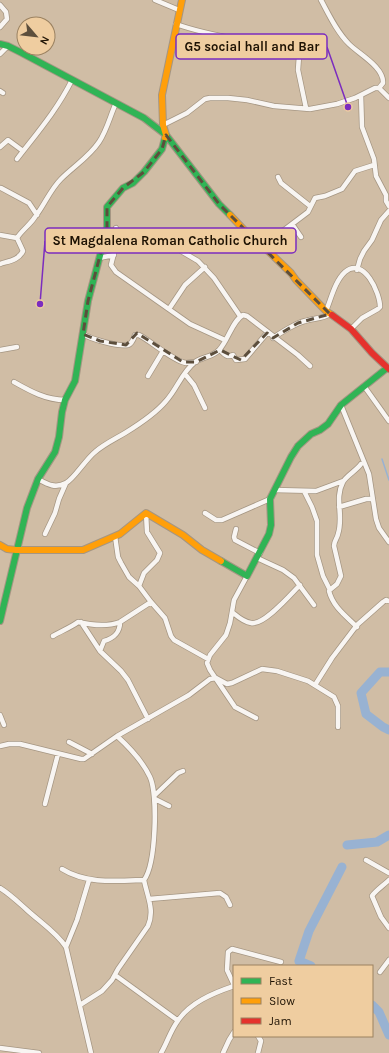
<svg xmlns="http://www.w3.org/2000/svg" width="389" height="1053" viewBox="0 0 389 1053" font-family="Karla,sans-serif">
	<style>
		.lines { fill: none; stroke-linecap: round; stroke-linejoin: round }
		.stream { stroke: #98b2d2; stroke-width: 1.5 }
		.river { stroke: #98b2d2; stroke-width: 9 }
		.street-casing { stroke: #a59683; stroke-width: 6 }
		.fast-casing { stroke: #a59683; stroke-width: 8 }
		.slow-casing { stroke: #a59683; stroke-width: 8 }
		.jam-casing { stroke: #a59683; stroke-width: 8 }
		.street { stroke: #f8f5f2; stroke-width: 4.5 }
		.fast { stroke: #30b455; stroke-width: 6 }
		.slow { stroke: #ff9f0a; stroke-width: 6 }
		.jam { stroke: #e5322d; stroke-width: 6 }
		.marked { fill: none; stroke: #5c4e3c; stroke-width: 3; stroke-dasharray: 8 5; stroke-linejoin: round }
		.leader { fill: none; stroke: #7b2cbf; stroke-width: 1.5 }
		.callout-dot { fill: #7b2cbf; stroke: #efcda0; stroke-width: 1.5 }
		.callout { fill: #efcda0; stroke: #7b2cbf; stroke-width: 1.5 }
		.callout-label { font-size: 13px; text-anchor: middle; font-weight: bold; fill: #1e1203 }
	</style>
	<rect width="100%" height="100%" fill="#d0bda5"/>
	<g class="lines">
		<path class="stream" d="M382,459L389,480"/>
		<path class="river" d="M389,672H380L361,693L366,714L383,727L389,730
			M347,845L377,842L389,835
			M311,966L299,961L309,931L342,867
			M372,1005L379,1012L389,1035"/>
		<defs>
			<path id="street" d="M155,0L179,10
				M321,0C329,15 337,32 349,44C359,54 384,67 383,83L379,88
				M0,5L6,12L7,19L0,27
				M176,24C198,32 220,36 242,40C249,41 255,40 261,39C275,38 291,44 299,56L298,70L306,108
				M0,54L8,46
				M0,91L3,93
				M361,95L362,127L374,159L376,176L386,195V201L389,206
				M163,125L187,113L205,99L210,98H228L247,100L274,106L310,109L337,104L355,98L375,88H379L389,98
				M0,147L8,140L23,151
				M17,159C37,133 57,110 72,80
				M278,177L281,183L310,206
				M1,188L29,203L37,215
				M292,224L301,237
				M116,228L118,232V237L111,265L116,272L190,324L225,340
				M0,235L17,238
				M263,246L308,212L315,198L325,196L342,189L355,171L374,165
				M181,251L198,261L214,278L240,316
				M99,258L114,255
				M0,264C9,261 19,260 23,251L17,238C22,230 30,225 35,217C45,204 50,190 61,179C74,166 89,157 99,142C107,130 110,116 116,103
				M357,270L360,259L364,251L372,240L381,220L389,211
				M169,309L185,285L205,267
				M326,311C331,299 335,281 345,272C364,256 380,293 380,307L378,309L362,318L351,329
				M83,334C91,339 118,347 128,345C132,344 134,338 135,335H139C151,341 173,361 186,363C189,363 192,362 196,362
				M273,338C280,333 298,322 305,321C314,318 322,319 330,314
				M0,350L17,347
				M220,350C224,354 227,358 233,355L236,360L245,359L267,333
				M185,374L194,385L205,408
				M148,376L163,351
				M14,382C30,391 46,400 65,400
				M364,386L389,421
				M341,405L369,474L376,519L379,528L389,542
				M38,479C47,484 55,489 66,483C74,479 86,459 95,452C104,444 115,439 125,433C138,425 156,413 166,401C177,389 182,372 195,362C202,357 213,357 219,350C228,341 232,321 243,315L247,316L298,355L310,366
				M274,490L316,491L343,481
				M304,491L312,507L317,521V555L323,576L330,590
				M339,507L366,499H373
				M205,513L216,520H222L270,499
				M236,529L234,537L235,540L260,553
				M45,534L55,513L59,499L66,483
				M115,536L118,557L121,563L129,577L139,586L151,602L165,618L171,636L174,640L208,659
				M257,558L283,570L294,578L314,605
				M247,576L234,600L230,623L226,635L210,655L207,663L210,670L235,707L256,718
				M139,586L144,573L157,560L160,553L147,532L146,513
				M232,612C237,616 243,622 251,623C264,626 291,594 300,585
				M81,622L100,651L121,671L128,680L148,719
				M357,627C346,616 333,607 329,591L331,589L337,584L341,576L334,546C334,541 337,539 338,534C344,516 334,499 343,482C346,476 357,470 361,464
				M53,636C61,631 70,628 78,622C91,625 107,627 120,622L151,602
				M100,651L104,641C114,638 120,633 120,622
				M315,685L332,658L357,625L383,602L386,600L389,601
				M0,715L4,725
				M117,736C129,747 143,762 150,777C158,795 156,864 144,880
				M69,742L92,754
				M0,746L9,744H20L81,759H84L117,736L189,695L210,679L216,678L227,684L232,683L262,669L277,671L308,681L334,697L338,706V727
				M154,796L178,773L183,771
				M155,799L169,806
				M45,804L58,754
				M366,860L389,873
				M62,869C86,884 116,881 144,880C147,896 155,910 148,926L118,969L112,980L102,991L80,1005
				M389,880C384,885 375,891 372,896L381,917L389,928
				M0,888C10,894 18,902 27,910C40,922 56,932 66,947L91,1053
				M149,899L220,893L226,897L230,905
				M66,947L77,920L89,880
				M380,972L389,960
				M115,975L177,1020
				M234,985L227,970L228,952L232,949L281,962
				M0,1048L39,1053
				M161,1053C167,1043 170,1032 177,1022C189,1003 213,993 234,986
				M223,1053L229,1040L234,1032
				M258,1053L261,1041L258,1036"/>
			<path id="fast" d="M0,44L8,46L22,53L144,118L166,135L219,204L230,215
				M221,561L247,576L269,534L271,525L270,499L291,457L298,446L311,434L320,430L328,424L341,405L387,368
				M0,621L27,508L38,479L55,452L59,437L62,412L65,400L75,381L88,301L107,229V207L123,188L133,183L144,172L162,149L165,138"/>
			<path id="slow" d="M165,138L166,135L163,125L162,95L182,0
				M230,215L249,235L263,246L291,273L296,280L326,311L332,315
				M0,545L7,549L16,550H83L120,534L146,513L183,535L202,550L221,561"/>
			<path id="jam" d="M332,315L351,329L372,353L389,369"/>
		</defs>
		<use href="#street" class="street-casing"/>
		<use href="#fast" class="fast-casing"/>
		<use href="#slow" class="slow-casing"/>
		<use href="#jam" class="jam-casing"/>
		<use href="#street" class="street"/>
		<use href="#fast" class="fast"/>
		<use href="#slow" class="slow"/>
		<use href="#jam" class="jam"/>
	</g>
	<path class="marked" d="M166,135L219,204L330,314L298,323L273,338L267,333L241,360L220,350L196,362H183L137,333L126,345L100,341L83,334L88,301L107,229V207L123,188L144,172L162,149Z"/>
	<path class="leader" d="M348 107L327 47M40 304L45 241"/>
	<g class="callout-dot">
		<circle cx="348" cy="107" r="4"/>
		<circle cx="40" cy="304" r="4"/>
	</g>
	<g class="callout">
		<rect x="176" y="34" width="151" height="25" rx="4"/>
		<rect x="45" y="228" width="251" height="25" rx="4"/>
	</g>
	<g class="callout-label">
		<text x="252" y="51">G5 social hall and Bar</text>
		<text x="170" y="245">St Magdalena Roman Catholic Church</text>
	</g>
	<rect x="233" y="965" width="140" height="72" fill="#efcda0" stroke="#9b8261"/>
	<rect x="241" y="978" width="20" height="6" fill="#30b455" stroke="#9b8261"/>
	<text x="269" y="985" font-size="12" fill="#1e1203">Fast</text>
	<rect x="241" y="998" width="20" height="6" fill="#ff9f0a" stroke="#9b8261"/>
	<text x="269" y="1005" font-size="12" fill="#1e1203">Slow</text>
	<rect x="241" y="1018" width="20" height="6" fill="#e5322d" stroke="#9b8261"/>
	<text x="269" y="1025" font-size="12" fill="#1e1203">Jam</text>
	<g transform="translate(36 36) rotate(118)"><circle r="19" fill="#efcda0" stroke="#9b8261"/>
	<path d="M0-3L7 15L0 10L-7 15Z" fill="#5c4e3c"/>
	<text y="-6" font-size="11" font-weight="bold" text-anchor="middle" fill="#1e1203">N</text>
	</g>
</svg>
